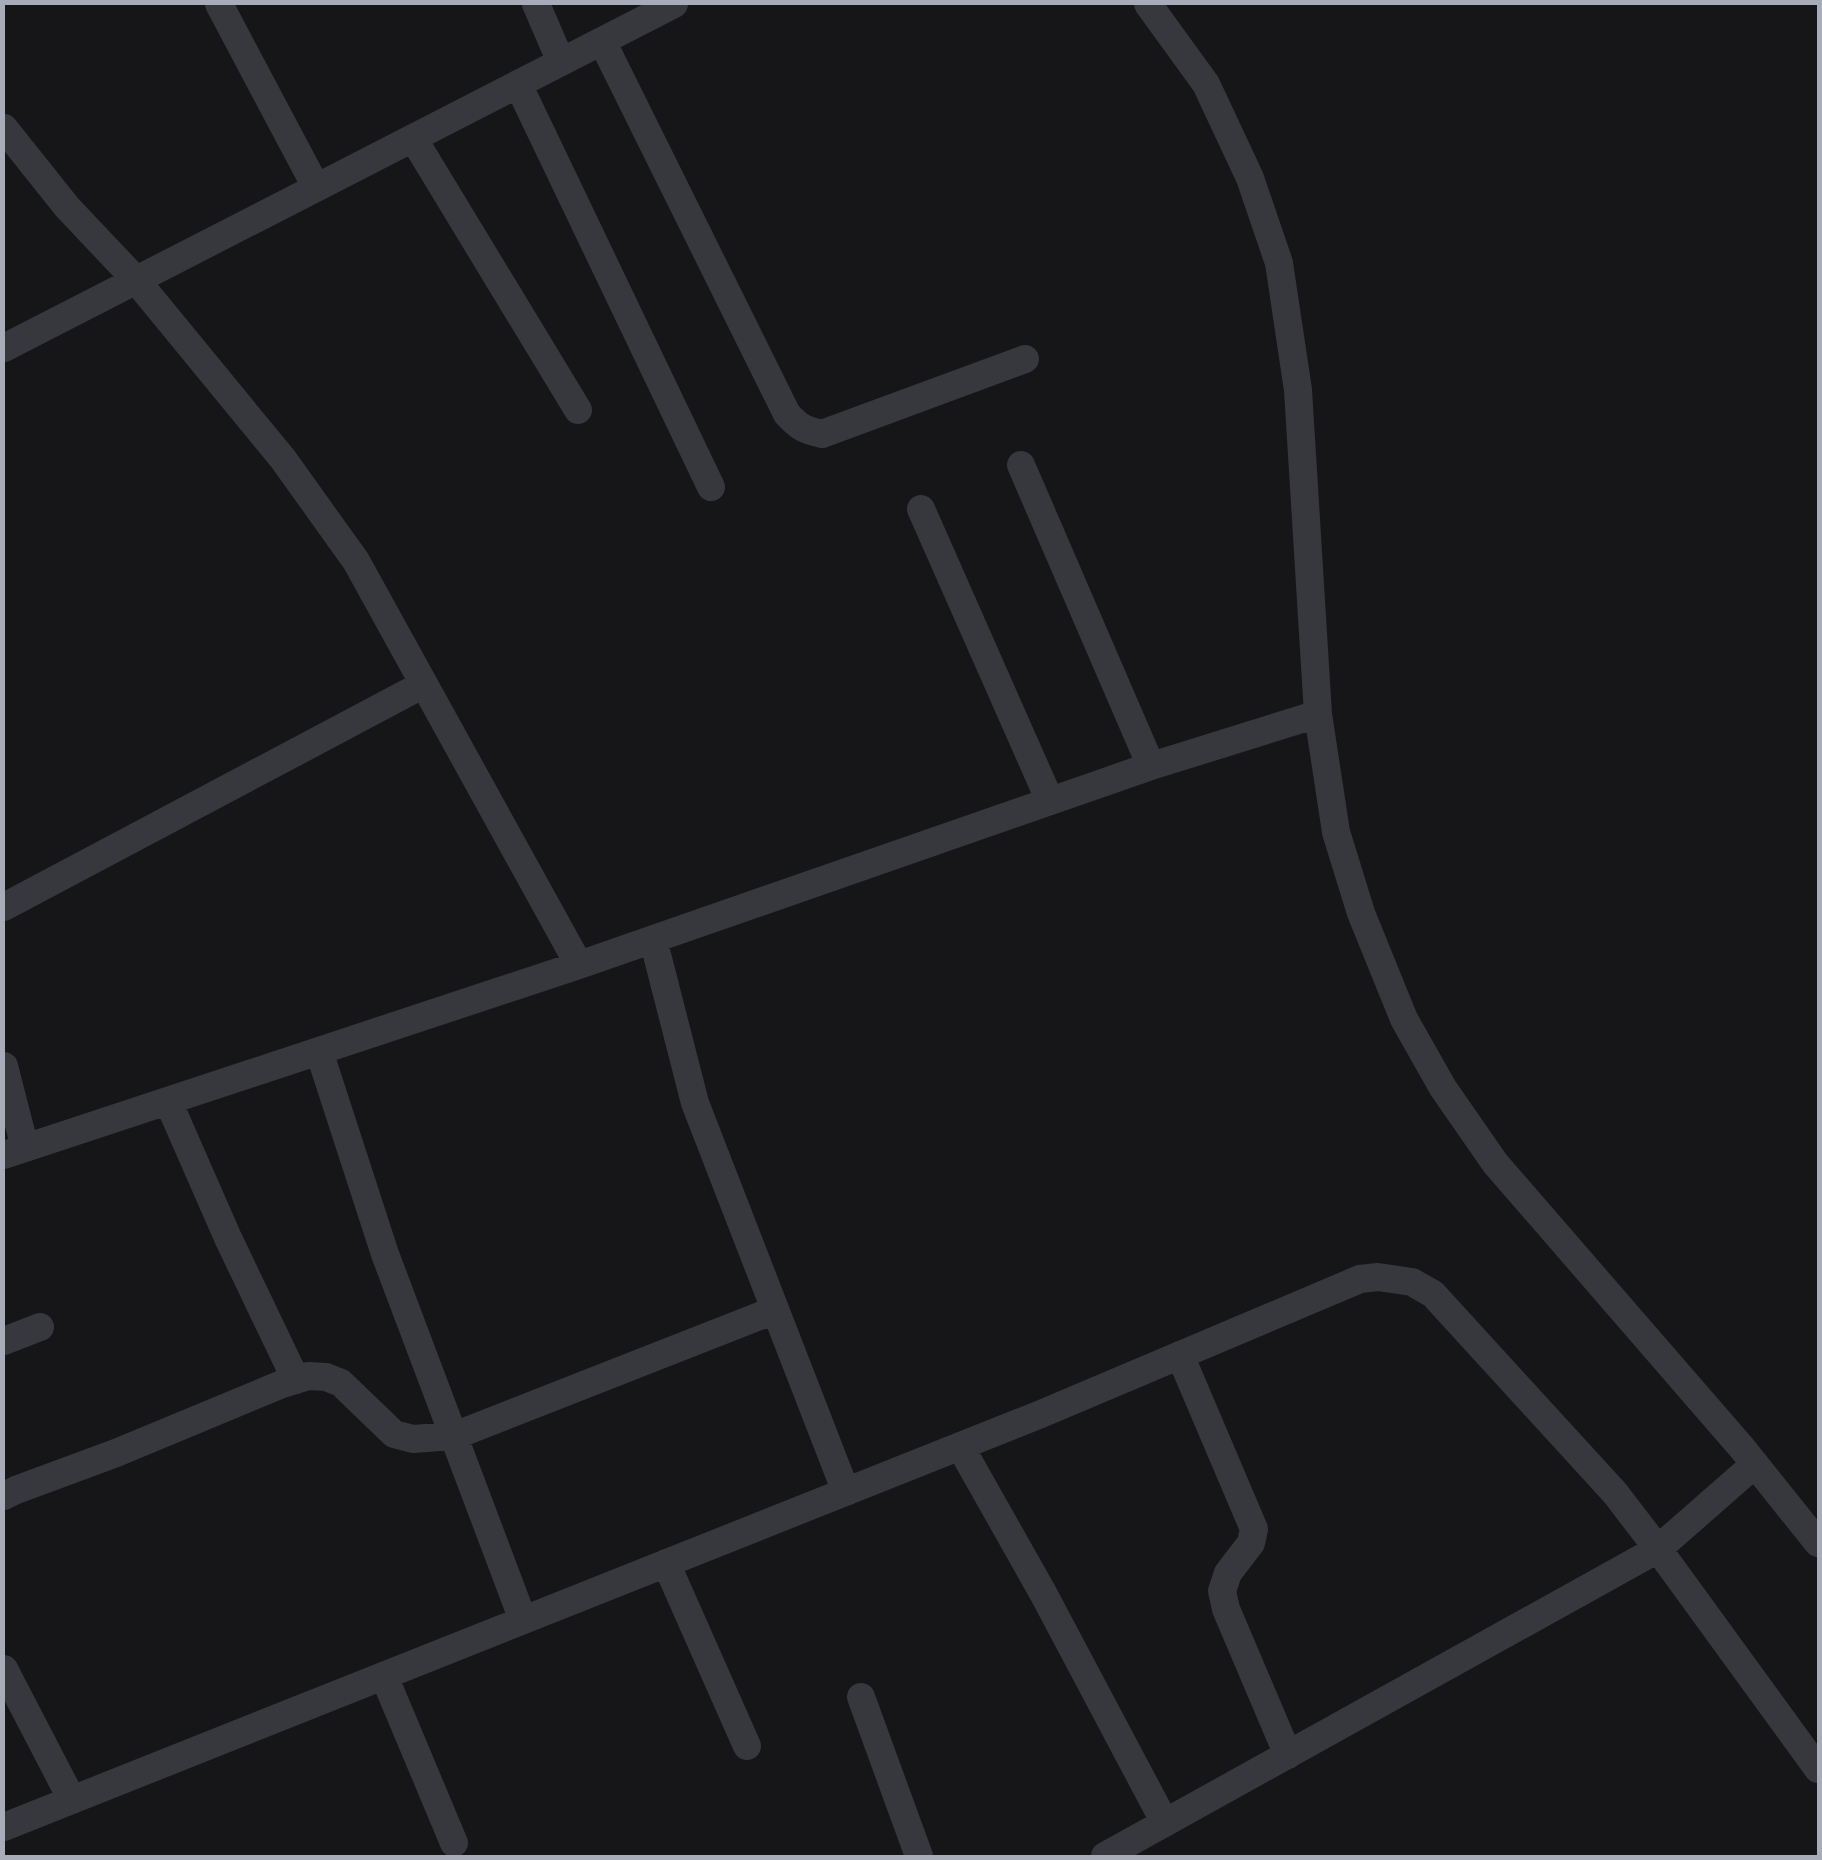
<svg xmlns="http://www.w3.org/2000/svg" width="1822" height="1860" viewBox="0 0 1822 1860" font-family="Roboto,sans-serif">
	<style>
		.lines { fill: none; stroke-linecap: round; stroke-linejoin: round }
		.minor { stroke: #37383e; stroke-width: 28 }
	</style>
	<rect width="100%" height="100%" fill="#161619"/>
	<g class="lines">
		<path class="minor" d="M219,4L316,187
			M536,4L561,62
			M1148,4L1206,84L1250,178L1279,263L1298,390L1318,714L1336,832L1361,913L1404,1019L1443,1088L1495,1163L1742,1448L1818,1543
			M602,41L787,414C799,427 804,430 822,434L1025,359
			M518,84L711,487
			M4,128L67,207L136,280L283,459L356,561L579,965
			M413,138L578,410
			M4,348L674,4
			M1021,465L1151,766
			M921,509L1050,801
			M4,907L424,684
			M653,939L695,1103L846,1492
			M319,1051L385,1254L523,1620
			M4,1066L25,1148
			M168,1101L228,1238L296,1380
			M4,1155L579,965L1151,766L1318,714
			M4,1341L40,1327
			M1180,1355L1254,1529L1251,1543L1228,1573L1222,1591L1226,1609L1288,1755
			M960,1446L1043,1593L1165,1823
			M4,1496L16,1490L116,1453L282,1384L308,1376L326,1377L341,1383L394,1434L413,1439L454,1436L775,1310
			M666,1563L747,1746
			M4,1669L72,1800
			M384,1676L454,1843
			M861,1697L919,1856
			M4,1827L1041,1414L1360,1279L1378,1277L1412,1282L1433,1294L1615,1493L1658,1549L1818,1769
			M1105,1856L1658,1549L1755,1464"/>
	</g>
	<rect width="1822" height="1860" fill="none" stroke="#a8acb9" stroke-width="10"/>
</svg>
